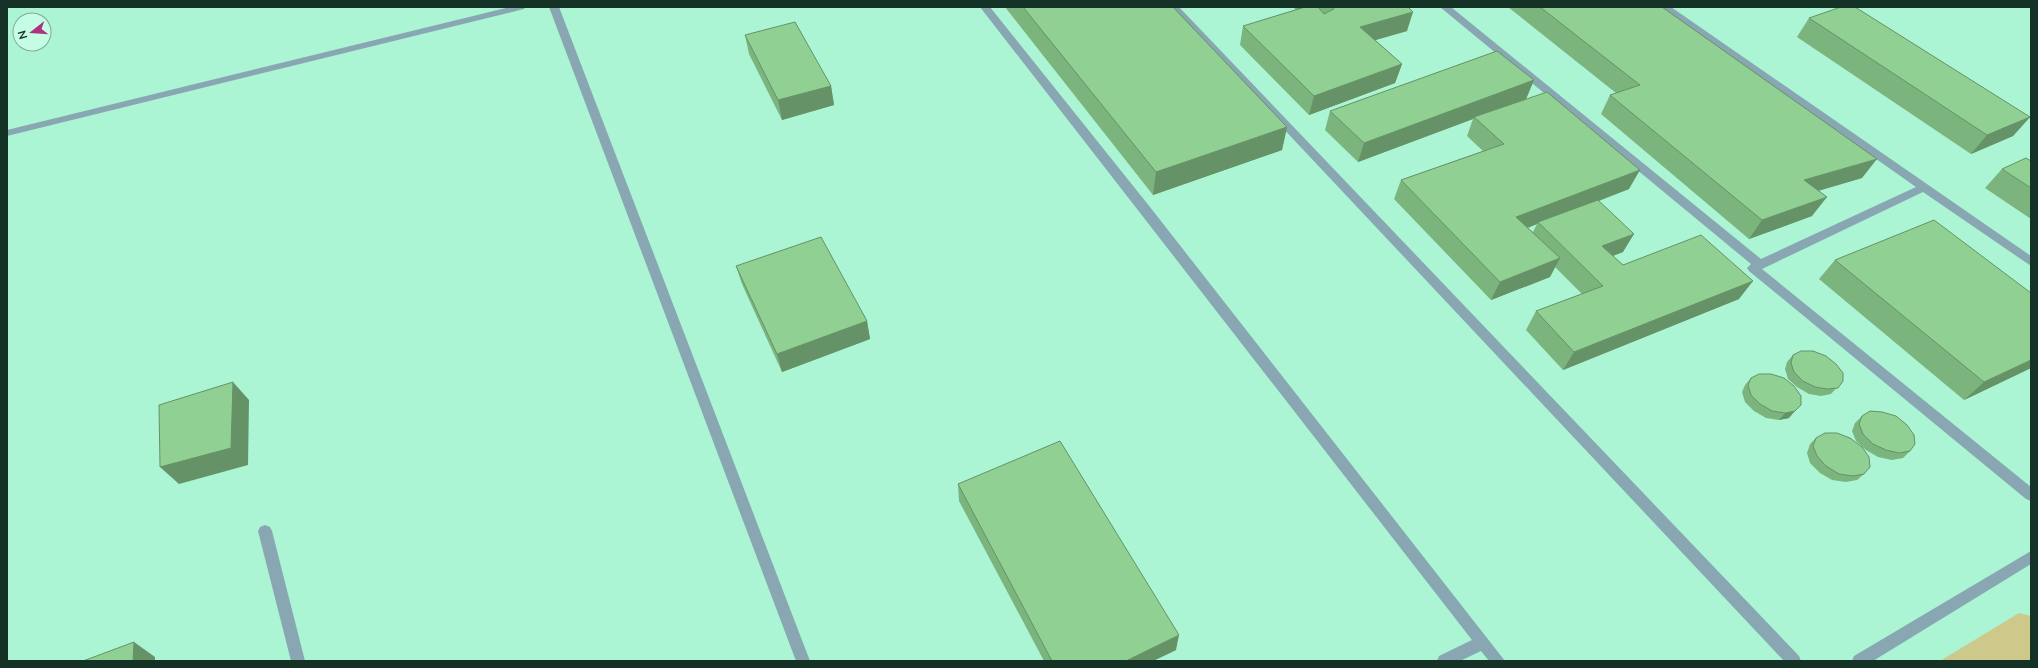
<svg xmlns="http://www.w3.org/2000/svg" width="2038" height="668" viewBox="0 0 2038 668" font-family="Lato,sans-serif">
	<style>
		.green { fill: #cdc98b }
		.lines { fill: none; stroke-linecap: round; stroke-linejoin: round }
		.minor { fill: #89a7b3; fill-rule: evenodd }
		.wall { fill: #7cb47e; fill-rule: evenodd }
		.shaded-wall { fill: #659267 }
		.building { fill: #90d193; stroke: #659267 }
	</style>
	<rect width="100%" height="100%" fill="#abf4d4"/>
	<path class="green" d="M2019,613L2031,616V661H1940Z"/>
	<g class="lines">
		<path class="minor" d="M510,7H526L524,9L7,136V130Z
			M549,7H559L810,661H796Z
			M980,7H990L1150,207L1505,661H1489L1481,651L1460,661H1437L1439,656L1472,640Z
			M1169,7H1179L1799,656L1801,661H1784Z
			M1440,7H1451L1761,259L1916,187L1660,7H1671L2031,256V266L1923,192L1762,269L2031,487V501L2026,499L1749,271L1747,268L1751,264Z
			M265,525L270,527L272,531L305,661H291L258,531L260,527Z
			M2031,551V564L1873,661H1852L1854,656Z"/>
	</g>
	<path class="wall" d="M1005,7H1173L1287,127L1282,150L1153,195Z
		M1293,7H1408L1407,31L1375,40L1402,64L1395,83L1309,115L1240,45L1243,26L1296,10Z
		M1508,7H1662L1862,178L1818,191L1812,216L1749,239L1601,114L1610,95L1616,93Z
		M1809,18L2030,117L2013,136L1971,154L1797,37Z
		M745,35L831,86L834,105L782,120L749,54Z
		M1534,80L1526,99L1629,189L1599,201L1623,252L1613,256L1623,265L1739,299L1563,370L1526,330L1536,311L1582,294L1555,267L1550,277L1491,300L1394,199L1401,180L1483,151L1467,136L1473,119L1358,162L1325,130L1330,111ZM1537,224L1533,232L1528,228Z
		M2031,161V219L1985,188L2002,169Z
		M1835,260L2031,368L1964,400L1819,279Z
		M736,266L867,321L870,339L782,372L742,284Z
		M1793,355L1843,381L1831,394L1821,396L1809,394L1797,387L1788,379L1785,369L1787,362Z
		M1751,378L1789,418L1779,420L1766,418L1754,411L1745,402L1742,392L1745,385Z
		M1862,416L1910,451L1903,458L1892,460L1878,457L1866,450L1856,441L1852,431L1855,423Z
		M1816,438L1864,474L1857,480L1846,482L1832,480L1820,473L1810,463L1807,453L1810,444Z
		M958,484L1176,650L1153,661H1044L959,501Z"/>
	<path class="shaded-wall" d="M1298,7H1310L1297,11Z
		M1413,12L1407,31L1355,46L1360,27Z
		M1402,64L1395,83L1309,115L1314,96Z
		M1534,80L1526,99L1474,117L1473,119L1358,162L1364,143Z
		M831,86L834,105L782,120L778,100Z
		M2030,117L2013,136L1971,154L1987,135Z
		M1287,127L1282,150L1153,195L1156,172Z
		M1877,159L1862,178L1790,199L1804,180Z
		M1640,170L1629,189L1540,223L1538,222L1537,224L1507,235L1516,217Z
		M1827,197L1812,216L1749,239L1762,220Z
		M1634,234L1623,252L1591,264L1602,246Z
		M1560,258L1550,277L1491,300L1500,282Z
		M1753,281L1739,299L1563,370L1574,352Z
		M867,321L870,339L782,372L777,354Z
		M2031,360V368L1964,400L1984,382Z
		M233,382L249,400L248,465L179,484L160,467Z
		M1795,411L1789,418L1779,420L1785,413Z
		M1179,635L1176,650L1153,661H1126Z
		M134,642L155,657V661H133Z"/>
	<path class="building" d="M1023,7H1173L1287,127L1156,172Z
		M1305,7H1318L1324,14L1334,9L1332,7H1408L1413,12L1360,27L1402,64L1314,96L1243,26Z
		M1540,7H1662L1877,159L1804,180L1827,197L1762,220L1610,95L1640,85Z
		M1841,7H1855L2030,117L1987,135L1809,18Z
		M795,22L831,86L778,100L745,35Z
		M1497,51L1534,80L1364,143L1330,111Z
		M1547,92L1640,170L1516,217L1560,258L1500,282L1401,180L1504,144L1474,117Z
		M2026,158L2031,161V188L2002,169Z
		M1598,200L1634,234L1602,246L1623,265L1701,235L1753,281L1574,352L1536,311L1603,286L1538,222Z
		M1934,220L2031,293V360L1984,382L1835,260Z
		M821,237L867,321L777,354L736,266Z
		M1801,351H1813L1826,356L1836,364L1843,373V381L1838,388L1827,389L1815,387L1803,381L1794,372L1791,363L1793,355Z
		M1759,374H1771L1784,378L1794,386L1801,396V405L1795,411L1785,413L1772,411L1760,404L1751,395L1748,385L1751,378Z
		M233,382L231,448L160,467L159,405Z
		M1870,411L1882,412L1896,416L1907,425L1914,435L1915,444L1910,451L1899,453L1886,450L1873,444L1863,434L1859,424L1862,416Z
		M1825,433H1837L1850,438L1862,447L1869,457L1870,467L1864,474L1853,476L1839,474L1826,466L1817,456L1813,446L1816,438Z
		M1060,441L1179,635L1126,661H1052L958,484Z
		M134,642L133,661H83Z"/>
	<rect width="2038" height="668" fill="none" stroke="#143226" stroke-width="16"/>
	<g transform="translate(32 32) rotate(253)"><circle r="19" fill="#c4fde3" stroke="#7eac97"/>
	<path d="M0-3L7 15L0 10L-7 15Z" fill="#af3282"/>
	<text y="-6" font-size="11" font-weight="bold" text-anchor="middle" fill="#143226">N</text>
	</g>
</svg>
